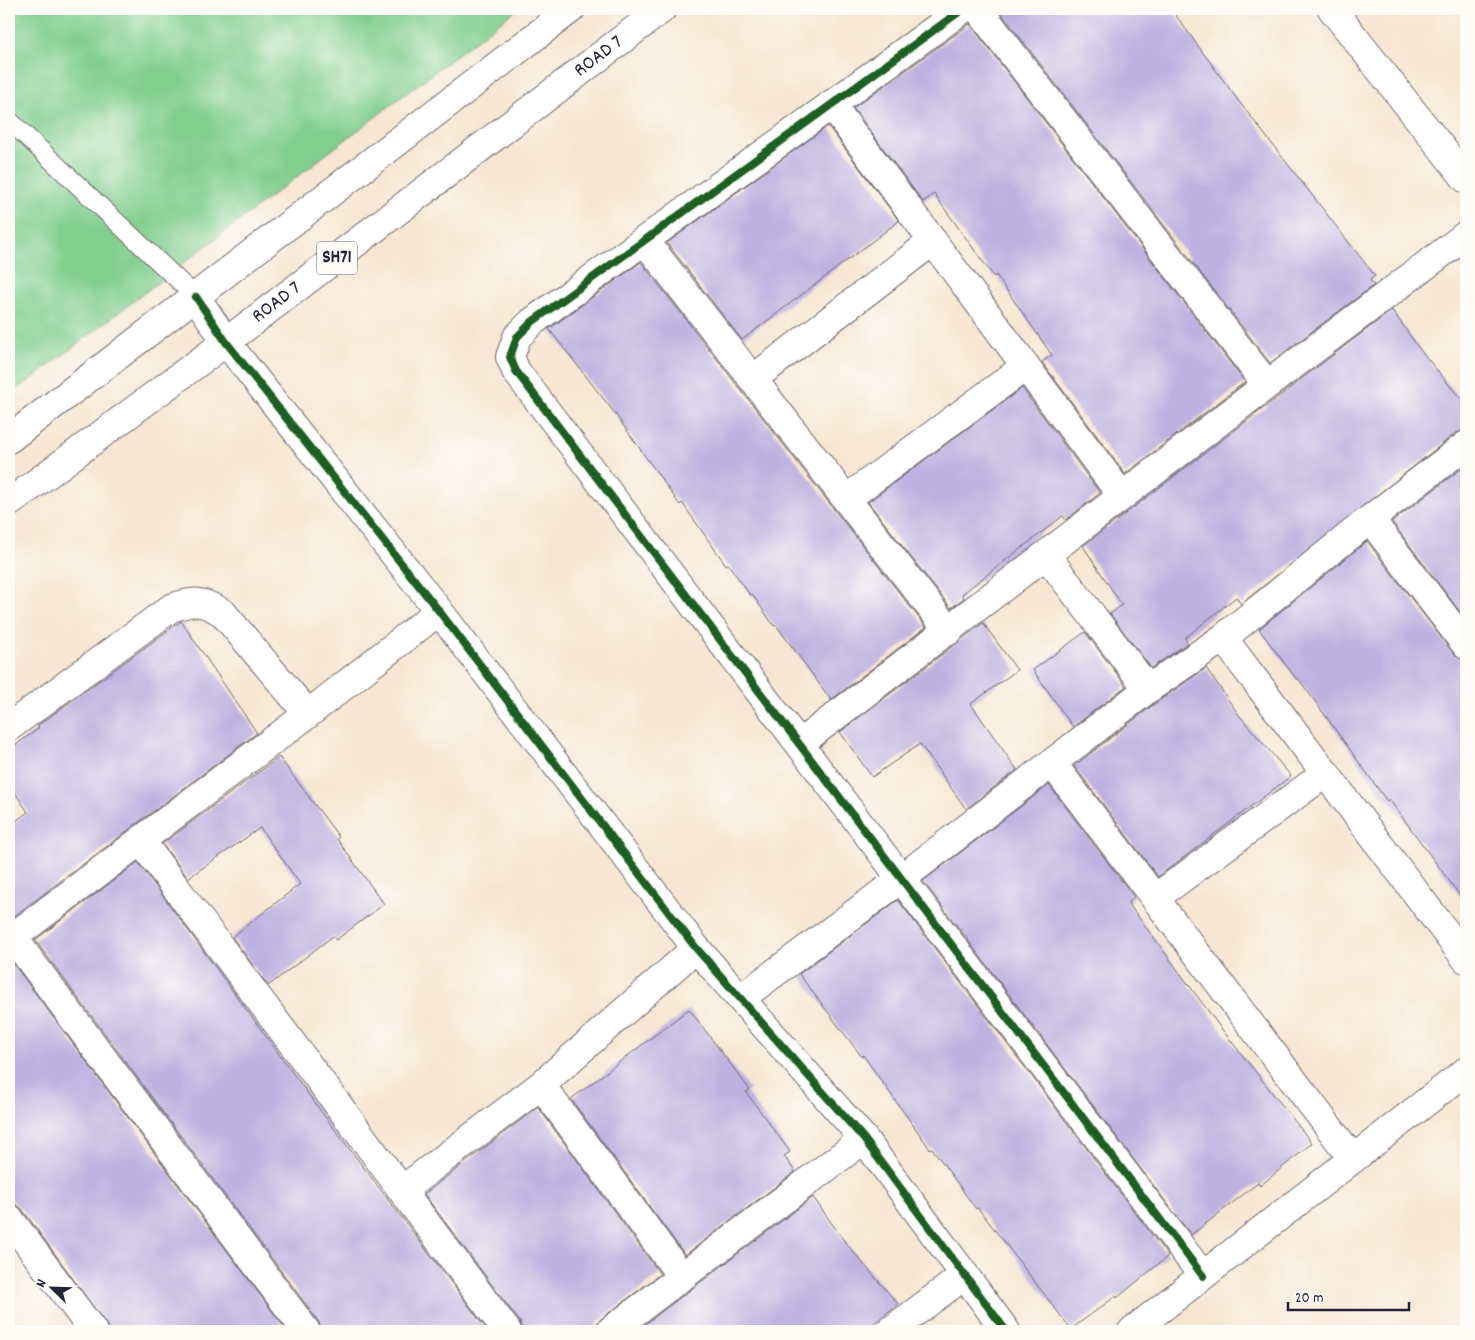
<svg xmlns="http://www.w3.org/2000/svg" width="1475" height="1340" viewBox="0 0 1475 1340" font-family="Dekko,sans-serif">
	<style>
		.green { fill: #81cf8e; stroke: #527864 }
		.building { fill: #beb3e0 }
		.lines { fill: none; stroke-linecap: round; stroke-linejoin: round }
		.lane-casing { stroke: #6d6770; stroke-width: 20 }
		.street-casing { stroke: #6d6770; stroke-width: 30 }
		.primary-casing { stroke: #6d6770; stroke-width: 30 }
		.lane { stroke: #fff; stroke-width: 18 }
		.street { stroke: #fff; stroke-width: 28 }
		.primary { stroke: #fff; stroke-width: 28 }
		.cycleway-casing { stroke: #fdfcf7; stroke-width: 11 }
		.cycleway { stroke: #1b5e20; stroke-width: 8 }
		.labels { text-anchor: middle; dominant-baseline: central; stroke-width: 4; stroke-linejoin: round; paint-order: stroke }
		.shield { fill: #fdfcf7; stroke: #646373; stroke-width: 1 }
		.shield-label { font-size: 19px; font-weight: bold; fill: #22223b }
		.street-label { font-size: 20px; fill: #22223b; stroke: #fdfcf7 }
	</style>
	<rect width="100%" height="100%" fill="#fdfcf7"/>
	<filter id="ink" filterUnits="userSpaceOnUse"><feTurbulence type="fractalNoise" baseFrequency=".02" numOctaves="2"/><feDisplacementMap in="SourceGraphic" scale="10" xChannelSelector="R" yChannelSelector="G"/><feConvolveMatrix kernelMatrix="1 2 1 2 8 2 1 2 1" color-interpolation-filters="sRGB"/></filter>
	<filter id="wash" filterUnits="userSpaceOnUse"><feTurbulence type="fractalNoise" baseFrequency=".0096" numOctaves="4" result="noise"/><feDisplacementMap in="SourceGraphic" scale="20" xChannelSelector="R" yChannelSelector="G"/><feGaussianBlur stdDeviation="1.12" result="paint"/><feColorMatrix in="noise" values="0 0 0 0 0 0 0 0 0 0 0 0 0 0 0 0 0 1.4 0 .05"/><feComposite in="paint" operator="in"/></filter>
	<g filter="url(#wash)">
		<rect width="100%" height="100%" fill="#f7e6d1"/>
		<path class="green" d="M9,9H517L9,396Z"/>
		<g id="blocks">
			<path class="building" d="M998,9H1171L1237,99L1375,276L1370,280L1374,285L1270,363Z
				M970,24L1245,382L1125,474L1042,362L1052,355L996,275L994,277L934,194L923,202L853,108Z
				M828,126L899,221L742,340L667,243Z
				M641,262L926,627L831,700L776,625L774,626L752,594L750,595L728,564L726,565L682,503L680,505L613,411L549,329Z
				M1392,310L1421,351L1466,405V430L1456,433L1241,604L1236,597L1185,638L1188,643L1151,668L1110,614L1122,605L1083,546Z
				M1022,388L1100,493L1066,520L1063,516L962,594L964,598L951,608L868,502Z
				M1466,465V620L1392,522Z
				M1367,541L1454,654L1460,659L1466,660V904L1389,799L1387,801L1298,678L1297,680L1259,629Z
				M181,621L257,733L13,917H9V826L28,812L9,784V750L39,728L37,726Z
				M983,623L1017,670L971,704L1017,770L966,809L920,744L872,777L840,732Z
				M1085,632L1126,686L1073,727L1033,670Z
				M1206,668L1239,715L1291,776L1158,877L1074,766L1157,702Z
				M279,757L339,837L337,839L384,904L336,940L333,936L268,986L232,937L300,884L260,828L188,878L162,844Z
				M1049,785L1134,897L1128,903L1220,1027L1312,1143L1260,1186L1258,1183L1191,1235L923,881Z
				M138,862L320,1110L488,1331H321L319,1322L35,940Z
				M898,900L1168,1256L1117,1298L1116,1296L1071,1329L978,1208L976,1209L932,1148L930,1149L863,1055L862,1057L799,974Z
				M9,958L287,1331H111L22,1209L14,1203L9,1195Z
				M689,1009L750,1090L746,1092L790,1152L784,1156L795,1172L685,1255L571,1099Z
				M538,1107L660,1274L601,1319L596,1324L595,1331H522L520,1322L424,1194Z
				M813,1197L845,1242L898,1304L864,1331H636Z"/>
		</g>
	</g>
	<g filter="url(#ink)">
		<use href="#blocks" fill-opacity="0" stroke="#6d6770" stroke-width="1"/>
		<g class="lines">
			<defs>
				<path id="lane" d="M9,120L196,297"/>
				<path id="street" d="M963,9L532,322L517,337L510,357L516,371L1203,1276
					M978,9L1267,385
					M1332,9L1466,179
					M831,104L1122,496
					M645,241L949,631
					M196,297L226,342L439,611L696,948L864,1139L1006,1331
					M753,379L933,241
					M846,499L1026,366
					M1370,519L1466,645
					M1046,555L1148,689
					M1223,638L1466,959
					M9,727L171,608C194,600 202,600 223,613L308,714
					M799,744L1267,385L1466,235
					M1052,763L1353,1159
					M141,841L507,1331
					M1155,898L1326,773
					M9,932L306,1331
					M9,940L308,714L439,611
					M741,998L902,878L1148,689L1223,638L1370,519L1466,445
					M541,1085L682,1277
					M402,1190L541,1085L696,948
					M9,1218L93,1331
					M610,1331L864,1139
					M890,1331L965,1275
					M1132,1331L1466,1071"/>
				<path id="primary" d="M9,439L571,9
					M9,503L226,342L662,9"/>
			</defs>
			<use href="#lane" class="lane-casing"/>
			<use href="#street" class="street-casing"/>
			<use href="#primary" class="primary-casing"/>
			<use href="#lane" class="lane"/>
			<use href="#street" class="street"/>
			<use href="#primary" class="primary"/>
			<defs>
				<path id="cycleway" d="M963,9L532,322L517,337L510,357L516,371L1203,1276
					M196,297L226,342L439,611L696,948L864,1139L1006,1331"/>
			</defs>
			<use href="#cycleway" class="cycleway-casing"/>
			<use href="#cycleway" class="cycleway"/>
		</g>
	</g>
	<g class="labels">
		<rect class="shield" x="317" y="241.5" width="40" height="33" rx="4"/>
		<g class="shield-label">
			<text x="337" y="258">SH71</text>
		</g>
		<g class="street-label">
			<text transform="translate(599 57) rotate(-37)">ROAD 7</text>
			<text transform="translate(277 303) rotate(-37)">ROAD 7</text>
		</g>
	</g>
	<rect width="1475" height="1340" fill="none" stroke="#fdfcf7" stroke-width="30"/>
	<g transform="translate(52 1288) rotate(293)" stroke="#fdfcf7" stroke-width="4" paint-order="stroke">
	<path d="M0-4L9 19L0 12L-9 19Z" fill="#22223b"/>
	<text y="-8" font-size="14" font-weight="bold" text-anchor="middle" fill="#22223b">N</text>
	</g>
	<path d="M1288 1302v8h121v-8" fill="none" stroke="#22223b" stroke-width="2.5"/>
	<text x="1295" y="1302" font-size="15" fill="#22223b" stroke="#fdfcf7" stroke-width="4" paint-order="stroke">20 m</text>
</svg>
